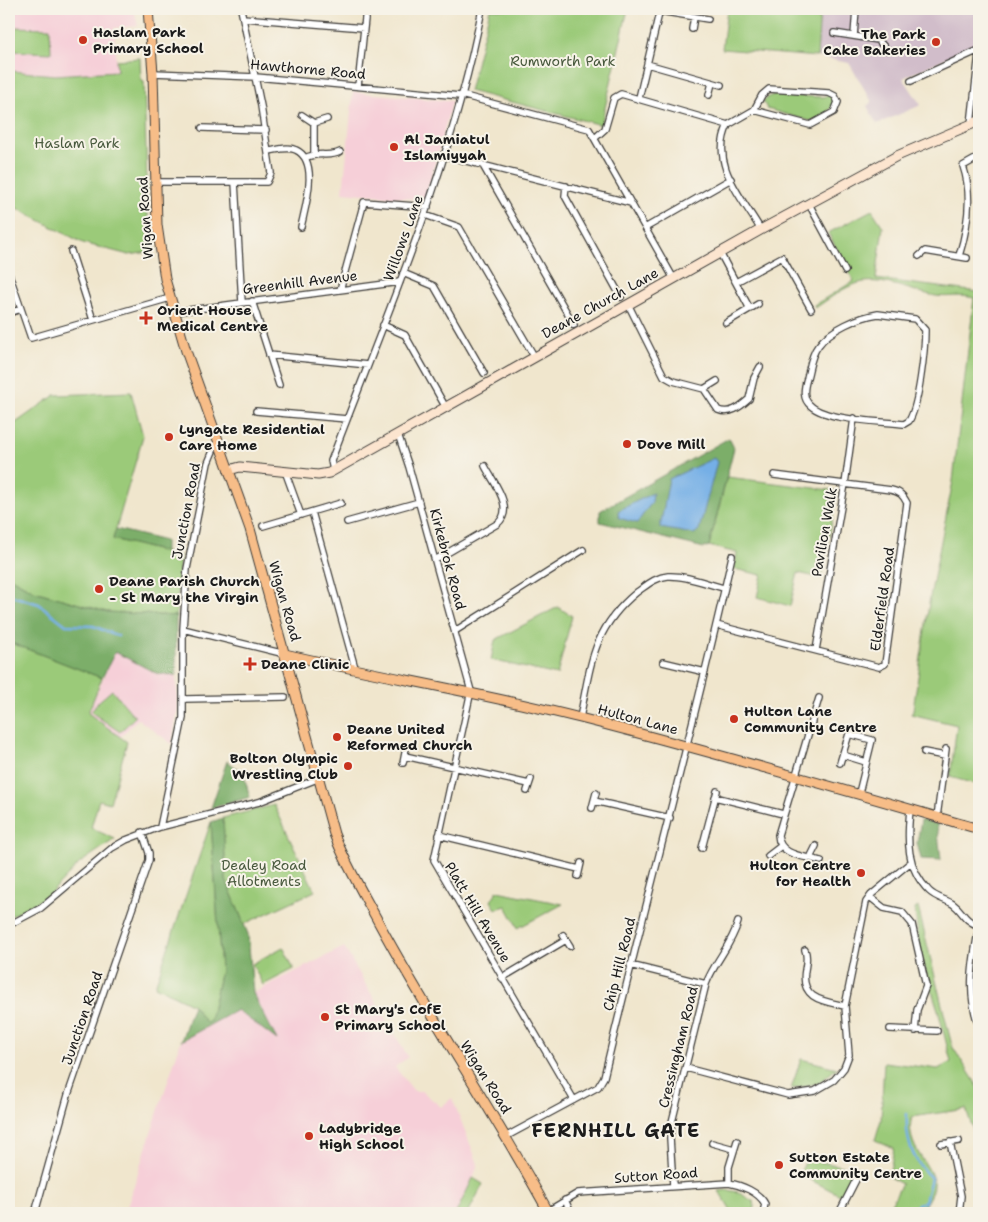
<svg xmlns="http://www.w3.org/2000/svg" width="988" height="1222" viewBox="0 0 988 1222" font-family="'Shantell Sans',sans-serif">
	<style>
		.built { fill: #f6cfd8 }
		.industrial { fill: #d1bdca }
		.green { fill: #9bca79; stroke: #5c734a }
		.forest { fill: #7cae69; stroke: #4c6542 }
		.water { fill: #75afe6; stroke: #486681 }
		.lines { fill: none; stroke-linecap: round; stroke-linejoin: round }
		.stream { stroke: #75afe6; stroke-width: 2.5 }
		.street-casing { stroke: #3c3a37; stroke-width: 8 }
		.secondary-casing { stroke: #3c3a37; stroke-width: 11 }
		.primary-casing { stroke: #3c3a37; stroke-width: 11 }
		.street { stroke: #fff; stroke-width: 5.5 }
		.secondary { stroke: #fce5cf; stroke-width: 9 }
		.primary { stroke: #f7bd88; stroke-width: 9 }
		.poi-dot { fill: #c8321e; stroke: #f7f3e8; stroke-width: 2 }
		.labels { text-anchor: middle; dominant-baseline: central; stroke-width: 4; stroke-linejoin: round; paint-order: stroke }
		.poi-label { font-size: 14px; font-weight: bold; fill: #1c1c1c; stroke: #f7f3e8; text-anchor: start }
		.park-label { font-size: 14px; fill: #48593d; stroke: #f7f3e8 }
		.street-label { font-size: 14px; fill: #1c1c1c; stroke: #f7f3e8 }
		.district-label { font-size: 19px; font-weight: bold; letter-spacing: 1px; fill: #1c1c1c; stroke: #f7f3e8 }
	</style>
	<rect width="100%" height="100%" fill="#f7f3e8"/>
	<filter id="ink" filterUnits="userSpaceOnUse"><feTurbulence type="fractalNoise" baseFrequency=".02" numOctaves="2"/><feDisplacementMap in="SourceGraphic" scale="10" xChannelSelector="R" yChannelSelector="G"/><feConvolveMatrix kernelMatrix="1 2 1 2 8 2 1 2 1" color-interpolation-filters="sRGB"/></filter>
	<filter id="wash" filterUnits="userSpaceOnUse"><feTurbulence type="fractalNoise" baseFrequency=".0096" numOctaves="4" result="noise"/><feDisplacementMap in="SourceGraphic" scale="20" xChannelSelector="R" yChannelSelector="G"/><feGaussianBlur stdDeviation="1.12" result="paint"/><feColorMatrix in="noise" values="0 0 0 0 0 0 0 0 0 0 0 0 0 0 0 0 0 1.4 0 .05"/><feComposite in="paint" operator="in"/></filter>
	<g filter="url(#wash)">
		<rect width="100%" height="100%" fill="#f0e6cd"/>
		<path class="built" d="M11,9H134L138,26L114,28L117,71L55,75L10,71L12,51L50,53L10,27Z
			M353,92L452,101L425,200L343,192Z
			M115,651L158,674L176,675L178,707L172,744L138,719L120,737L88,713Z
			M344,947L408,1057L395,1067L398,1071L414,1091H422L441,1107L452,1098L478,1164L469,1191L456,1213H125L181,1041L237,1010L276,1039L253,993Z"/>
		<path class="industrial" d="M820,9H979L978,43L903,78L921,105L877,124L867,106L872,102L849,63L817,57Z"/>
		<path class="green" d="M9,9H11V27L50,28L51,53L12,51L11,71L55,75L117,71L116,60L140,58L141,80L144,82L149,252L129,255L83,243L9,204Z
			M490,9H628L601,125L469,91Z
			M727,9H820L817,57L722,49Z
			M772,95L823,97L829,95L834,101C832,111 820,120 810,121L767,109L763,101Z
			M872,210L883,227L876,279L979,292V785L950,777L957,725L911,714L913,710L930,597L953,481L974,298C959,294 950,298 936,296C912,292 884,277 859,283C845,286 828,300 815,308L814,305L854,281L828,233Z
			M131,392L143,436L113,539L180,556L176,616L107,612L34,591L9,577V425L17,422L55,395Z
			M727,477L838,491L821,578L798,573L790,606L757,597L762,575L734,569L737,553L709,546Z
			M558,607L572,616L557,675L491,660L495,640Z
			M9,642L102,678L88,713L127,742L110,803L99,800L91,828L115,839L80,863L48,896L9,917Z
			M112,690L135,717L120,732L91,712L98,702Z
			M274,805L315,891L244,924L226,880L223,818Z
			M211,822L221,970L210,1021L206,1023L193,1005L155,986Z
			M497,891L563,904L518,928L506,906L496,909L491,901Z
			M918,907L952,1046L979,1088V1147L966,1109L912,1117C903,1147 935,1166 933,1185C933,1194 924,1205 920,1213H886L902,1184L889,1177L894,1148L875,1140L881,1120L884,1062L938,1069L951,1062L938,1010L920,954L915,909Z
			M283,947L294,969L263,985L252,964Z
			M801,1059L837,1068L819,1083L791,1089Z
			M807,1159L855,1169L842,1196L799,1174Z
			M473,1178L483,1184L468,1213H456Z
			M727,1190L738,1192L754,1202L755,1207L753,1213H732L719,1191Z"/>
		<path class="forest" d="M729,438L734,448L709,546L704,548L600,522V511Z
			M116,529L165,541V552L113,539Z
			M9,577L34,591L107,612L176,616V675L158,674L115,652L102,678L9,642Z
			M227,761L243,773L250,797L211,808Z
			M223,818L226,880L248,934L253,993L277,1040L237,1010L181,1041L193,1005L206,1023L210,1021L221,970L211,822Z
			M921,820L937,824L941,860L921,859L917,843Z"/>
		<path class="water" d="M714,458L717,462L699,530L694,534L660,528L669,479Z
			M653,493L652,502L637,523L619,518L618,511Z"/>
		<g class="lines">
			<path class="stream" d="M9,595L39,604L66,625L93,626L118,636
				M907,1114C905,1139 913,1161 931,1178L925,1202L918,1204L911,1213"/>
		</g>
	</g>
	<g filter="url(#ink)">
		<g class="lines">
			<defs>
				<path id="street" d="M659,11L708,19
					M243,18L364,28
					M692,29L694,17
					M834,33L878,40L887,50
					M854,36L856,9
					M647,64L721,85
					M153,73L256,77L460,96
					M911,81L979,50
					M358,86L366,9
					M461,95L589,129L674,279
					M709,95L712,83
					M639,98L660,9
					M754,110L810,125L834,112L838,102L835,96L829,93L769,89L762,95L754,110L728,125C709,164 742,197 761,230
					M302,115L314,123V153
					M314,123L327,119
					M971,124L979,53
					M202,128L266,130
					M595,138L605,129L614,98L621,94L728,125
					M269,151C277,150 288,146 296,150C320,161 305,208 301,227
					M443,155L631,203
					M305,158C319,151 328,158 340,152
					M482,164L574,325
					M157,182H267L271,173L261,106L241,9
					M235,182L242,303
					M566,186L565,196L621,297
					M809,204L845,271
					M425,215L459,227L534,356
					M645,228L731,179
					M71,251L93,320
					M720,253L750,309
					M919,256L925,251L967,258
					M959,256C968,227 973,195 963,166L979,157
					M403,273L434,286L484,373
					M9,274L31,338L170,298
					M736,282L782,257L811,309
					M340,290L364,202L428,207
					M252,301L279,385
					M628,304L664,376L673,381L704,389L718,410C730,415 740,407 749,399L754,378L760,367
					M174,312L400,282
					M9,313L21,309
					M878,314L915,319L925,330C925,350 919,405 909,421L904,424C881,421 828,421 811,406C802,399 804,388 807,378C810,367 811,355 818,346C830,329 859,317 878,314Z
					M726,323L758,304
					M383,325L405,335L445,406
					M269,355L368,365
					M704,389L717,381
					M256,411L347,419
					M398,434L409,467L471,691L434,860L574,1100
					M333,470L331,461C387,313 452,166 482,9
					M285,471L301,515
					M312,512L355,668
					M347,522L419,502
					M263,526L341,503
					M435,560L497,524C516,509 493,482 485,466
					M716,625L879,667L885,664L907,503C903,495 900,492 891,490L774,475
					M183,629L285,654
					M455,631L583,550
					M816,650L845,484L854,418
					M663,662L705,672
					M819,698L778,835C779,856 804,856 821,861
					M184,699L285,697
					M580,718C591,664 592,629 637,592C647,585 656,577 668,576C686,575 707,584 724,588
					M924,752L945,756
					M843,755L866,762
					M405,756L529,784
					M403,763L406,748
					M840,763L849,734L872,740L859,793
					M527,791L531,779
					M715,797L783,814
					M594,801L670,818
					M592,808L596,793
					M910,810C907,840 906,868 929,891C936,898 945,899 953,904C964,912 962,919 979,926
					M937,817L946,749
					M160,827L183,718V629L187,569L208,463L218,439
					M439,835L579,869
					M702,848L717,791
					M768,856L781,846
					M810,858L816,846
					M578,876L581,863
					M870,897L884,908L902,912L912,924L926,986L917,1010L915,1031
					M9,925L41,908L112,848L126,840L160,827L259,802L317,779
					M979,927C973,959 966,993 979,1026
					M563,935L570,946
					M805,950C808,957 806,963 805,970C800,999 823,1001 845,1006
					M630,965L706,984
					M502,978L566,940
					M890,1029L937,1031
					M686,1068L788,1095L815,1091L834,1080L844,1068L849,1055L845,1006L866,902L871,895L911,862
					M507,1136L598,1087L604,1077C645,903 693,731 732,556
					M950,1142L961,1196L959,1213
					M712,1143L734,1149
					M941,1144L959,1141
					M729,1183V1167L737,1141
					M673,1186L670,1138L672,1122L706,984C714,962 732,945 738,922
					M565,1200L571,1213
					M548,1211L578,1193L729,1183C741,1185 759,1192 765,1204L763,1213
					M35,1213L68,1095L149,860V853L142,832
					M839,1213L859,1174"/>
				<path id="secondary" d="M229,470L240,467L318,475L329,473L764,228L897,156L979,121"/>
				<path id="primary" d="M148,9L153,73L157,225L165,279L186,351L250,529L334,834C346,865 364,895 380,925C433,1023 496,1115 549,1213
					M285,654C383,677 483,693 580,718C714,752 847,791 979,829"/>
			</defs>
			<use href="#street" class="street-casing"/>
			<use href="#secondary" class="secondary-casing"/>
			<use href="#primary" class="primary-casing"/>
			<use href="#street" class="street"/>
			<use href="#secondary" class="secondary"/>
			<use href="#primary" class="primary"/>
		</g>
	</g>
	<g class="poi-dot">
		<circle cx="83" cy="40" r="5"/>
		<circle cx="936" cy="42" r="5"/>
		<circle cx="394" cy="147" r="5"/>
		<path d="M143.5 310.5h5v5h5v5h-5v5h-5v-5h-5v-5h5z"/>
		<circle cx="169" cy="437" r="5"/>
		<circle cx="627" cy="444" r="5"/>
		<circle cx="99" cy="589" r="5"/>
		<path d="M247.5 656.5h5v5h5v5h-5v5h-5v-5h-5v-5h5z"/>
		<circle cx="734" cy="719" r="5"/>
		<circle cx="337" cy="737" r="5"/>
		<circle cx="348" cy="766" r="5"/>
		<circle cx="861" cy="873" r="5"/>
		<circle cx="325" cy="1017" r="5"/>
		<circle cx="309" cy="1136" r="5"/>
		<circle cx="779" cy="1165" r="5"/>
	</g>
	<g class="labels">
		<g class="poi-label">
			<text x="93" y="32">Haslam Park<tspan x="93" dy="16">Primary School</tspan></text>
			<text x="926" y="34" text-anchor="end">The Park<tspan x="926" dy="16">Cake Bakeries</tspan></text>
			<text x="404" y="139">Al Jamiatul<tspan x="404" dy="16">Islamiyyah</tspan></text>
			<text x="157" y="310">Orient House<tspan x="157" dy="16">Medical Centre</tspan></text>
			<text x="179" y="429">Lyngate Residential<tspan x="179" dy="16">Care Home</tspan></text>
			<text x="637" y="444">Dove Mill</text>
			<text x="109" y="581">Deane Parish Church<tspan x="109" dy="16">- St Mary the Virgin</tspan></text>
			<text x="261" y="664">Deane Clinic</text>
			<text x="744" y="711">Hulton Lane<tspan x="744" dy="16">Community Centre</tspan></text>
			<text x="347" y="729">Deane United<tspan x="347" dy="16">Reformed Church</tspan></text>
			<text x="338" y="758" text-anchor="end">Bolton Olympic<tspan x="338" dy="16">Wrestling Club</tspan></text>
			<text x="851" y="865" text-anchor="end">Hulton Centre<tspan x="851" dy="16">for Health</tspan></text>
			<text x="335" y="1009">St Mary's CofE<tspan x="335" dy="16">Primary School</tspan></text>
			<text x="319" y="1128">Ladybridge<tspan x="319" dy="16">High School</tspan></text>
			<text x="789" y="1157">Sutton Estate<tspan x="789" dy="16">Community Centre</tspan></text>
		</g>
		<g class="park-label">
			<text x="563" y="61">Rumworth Park</text>
			<text x="77" y="143">Haslam Park</text>
			<text x="264" y="865">Dealey Road<tspan x="264" dy="16">Allotments</tspan></text>
		</g>
		<g class="street-label">
			<text transform="translate(308 69) rotate(5)">Hawthorne Road</text>
			<text transform="translate(145 218) rotate(-94)">Wigan Road</text>
			<text transform="translate(403 238) rotate(-70)">Willows Lane</text>
			<text transform="translate(300 282) rotate(-7)">Greenhill Avenue</text>
			<text transform="translate(600 303) rotate(-29)">Deane Church Lane</text>
			<text transform="translate(186 511) rotate(-79)">Junction Road</text>
			<text transform="translate(824 532) rotate(-80)">Pavilion Walk</text>
			<text transform="translate(448 559) rotate(75)">Kirkebrok Road</text>
			<text transform="translate(882 599) rotate(-82)">Elderfield Road</text>
			<text transform="translate(285 601) rotate(74)">Wigan Road</text>
			<text transform="translate(638 719) rotate(15)">Hulton Lane</text>
			<text transform="translate(478 912) rotate(59)">Platt Hill Avenue</text>
			<text transform="translate(619 964) rotate(-76)">Chip Hill Road</text>
			<text transform="translate(82 1018) rotate(-71)">Junction Road</text>
			<text transform="translate(678 1047) rotate(-76)">Cressingham Road</text>
			<text transform="translate(486 1077) rotate(58)">Wigan Road</text>
			<text transform="translate(656 1175) rotate(-4)">Sutton Road</text>
		</g>
		<g class="district-label">
			<text x="616" y="1130">FERNHILL GATE</text>
		</g>
	</g>
	<rect width="988" height="1222" fill="none" stroke="#f7f3e8" stroke-width="30"/>
</svg>
